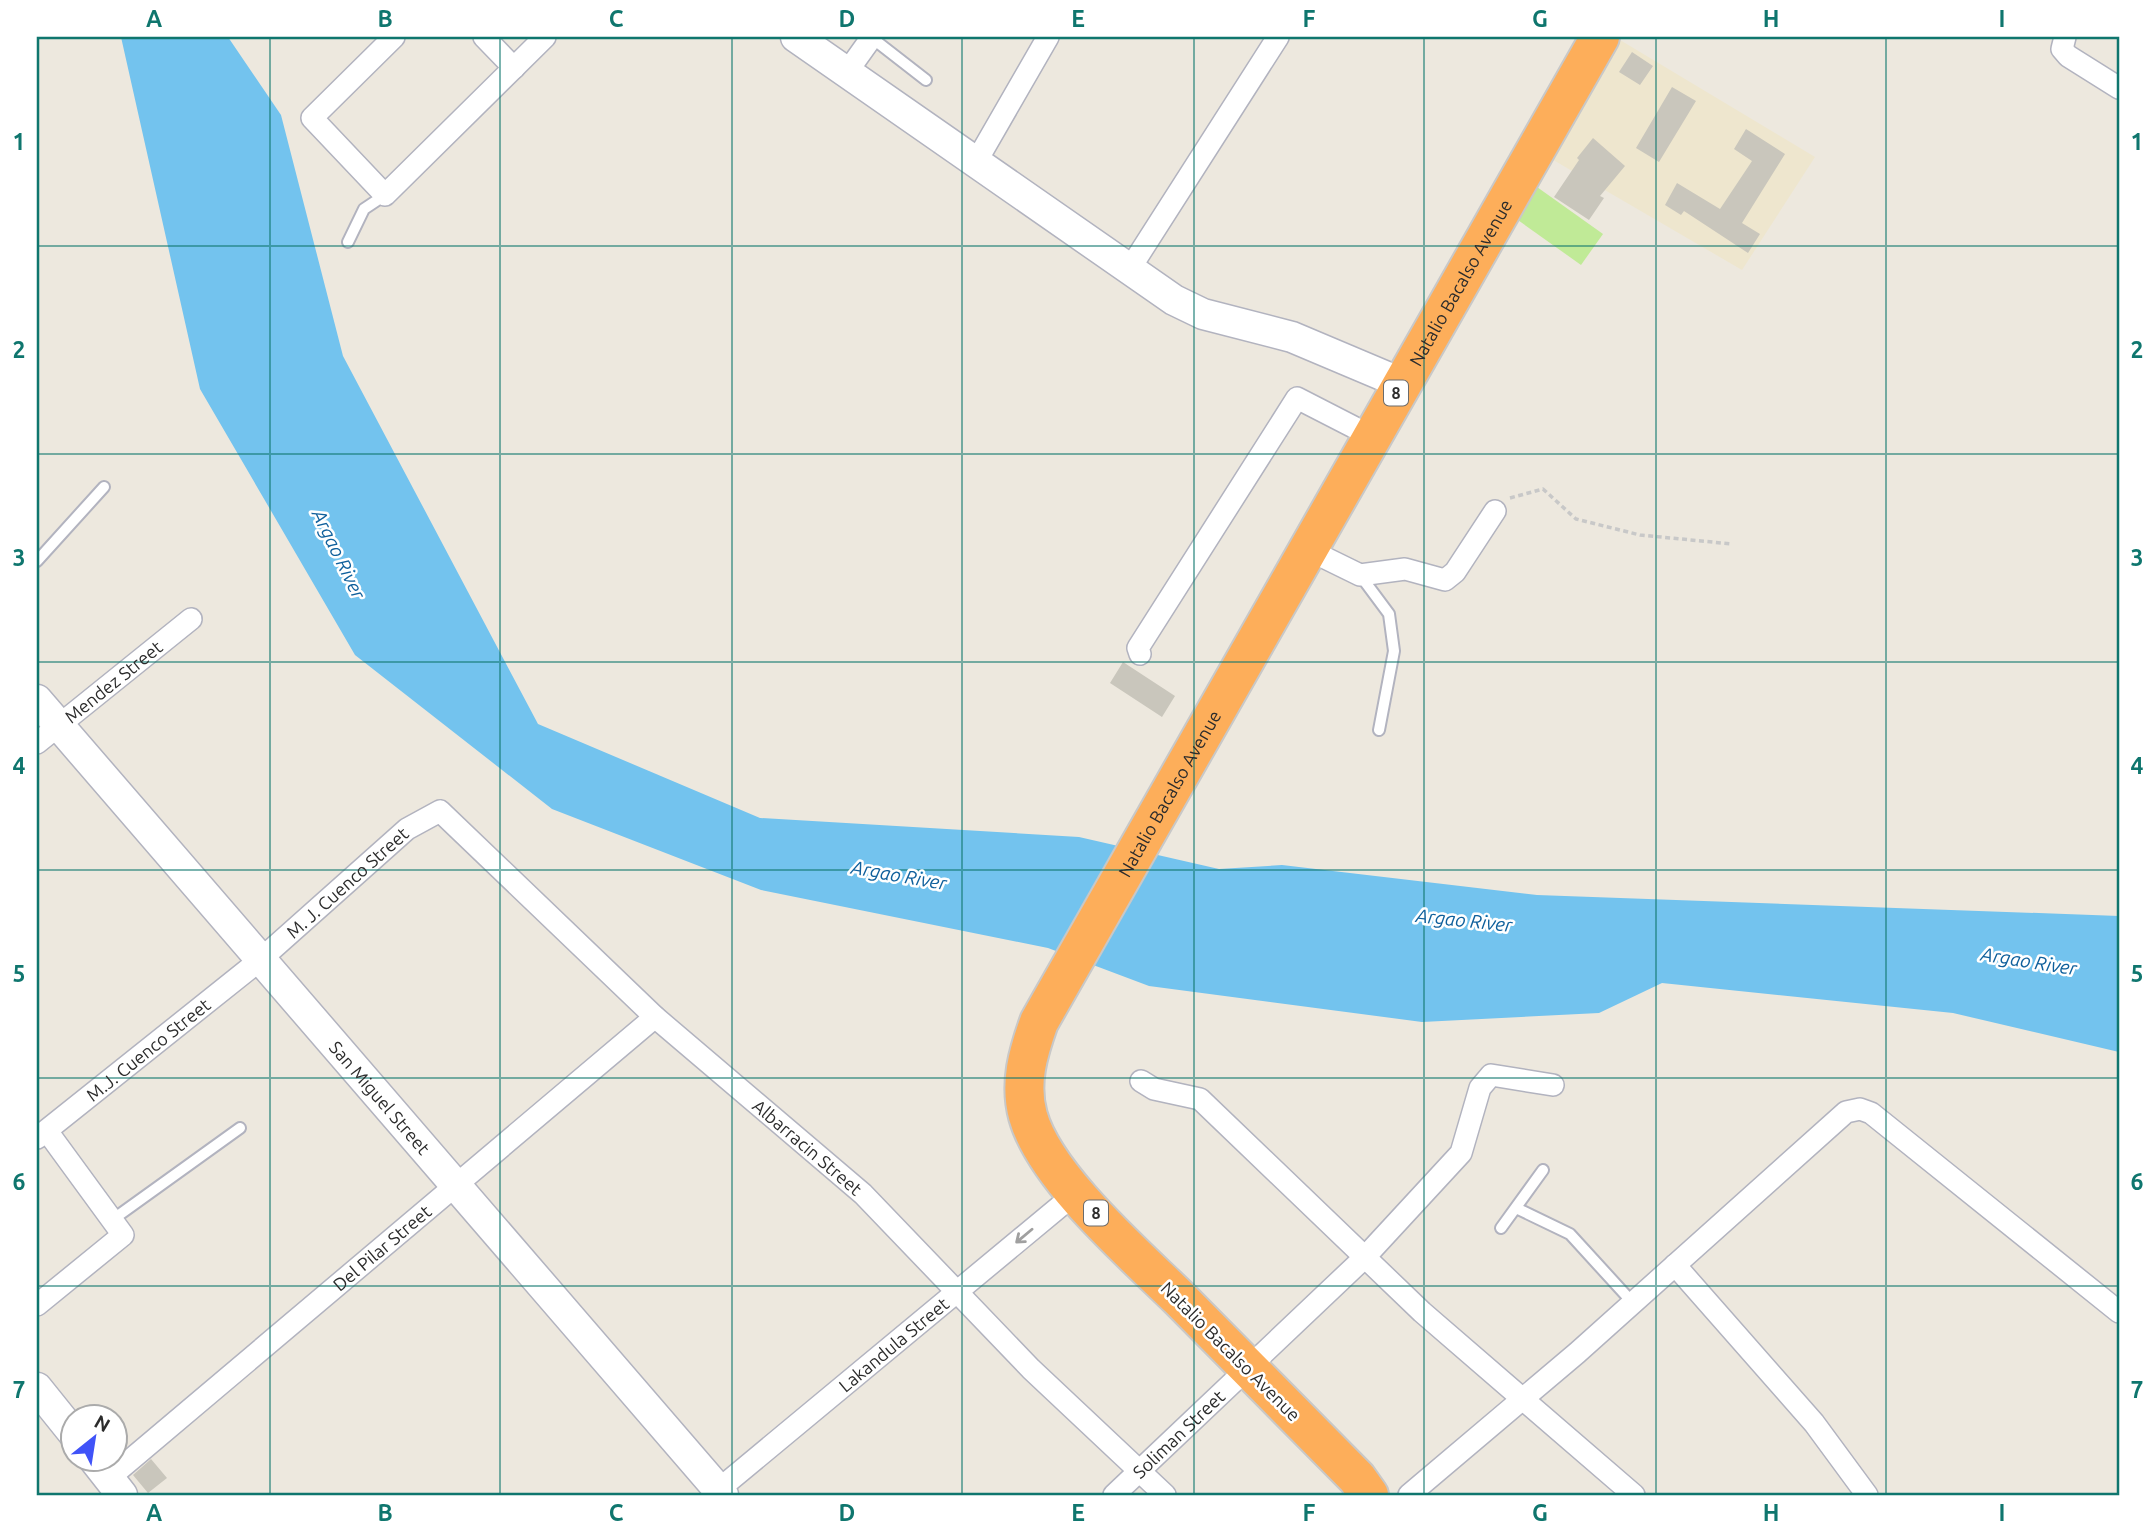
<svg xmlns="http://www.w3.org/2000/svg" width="2156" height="1532" viewBox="0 0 2156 1532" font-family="Ubuntu,sans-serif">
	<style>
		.education { fill: #eee6ce }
		.pitch { fill: #c0ea97 }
		.water { fill: #73c3ee }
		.building { fill: #c9c6bc }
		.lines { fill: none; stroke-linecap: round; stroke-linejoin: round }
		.lane-casing { stroke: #b2b3bf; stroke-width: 14 }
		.street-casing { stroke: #b2b3bf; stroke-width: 24 }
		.secondary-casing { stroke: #b2b3bf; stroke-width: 33 }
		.highway-casing { stroke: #c8c8c8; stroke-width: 42 }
		.path { stroke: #c8c8c8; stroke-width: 3.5; stroke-dasharray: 5 3.5; stroke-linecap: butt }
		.lane { stroke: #fff; stroke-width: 10 }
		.street { stroke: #fff; stroke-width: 21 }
		.secondary { stroke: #fff; stroke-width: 30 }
		.highway { stroke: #fdae5a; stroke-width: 38 }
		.oneway { stroke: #a0a0a0 }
		.grid { fill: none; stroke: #0f766e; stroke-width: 2; stroke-opacity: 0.55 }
		.labels { text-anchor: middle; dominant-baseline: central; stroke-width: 5; stroke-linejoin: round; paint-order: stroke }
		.shield { fill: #fff; stroke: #6b6b6b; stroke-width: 2 }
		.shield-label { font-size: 16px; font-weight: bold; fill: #2c2c2c }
		.street-label { font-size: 18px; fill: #2c2c2c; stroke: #fff }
		.water-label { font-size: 19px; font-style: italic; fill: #0f609c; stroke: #fff }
		.neatline { fill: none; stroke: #0f766e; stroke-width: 2.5 }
		.grid-label { font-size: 23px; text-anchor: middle; font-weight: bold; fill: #0f766e }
	</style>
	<rect width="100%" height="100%" fill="#ede8de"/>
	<path class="education" d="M1615,37L1815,157L1742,270L1543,154Z"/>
	<path class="pitch" d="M1537,187L1603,234L1581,265L1515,218Z"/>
	<path class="water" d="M121,37H228L281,115L343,356L538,724L760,818L1079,837L1219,869L1282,865L1537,895L2119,916V1052L1953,1013L1662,983L1599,1013L1422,1022L1149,986L1048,948L761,890L552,809L355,655L200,389Z"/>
	<path class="building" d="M1632,52L1653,66L1640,85L1619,72Z
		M1672,87L1696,101L1659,162L1636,148Z
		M1746,129L1785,154L1742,223L1760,234L1748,253L1684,211L1681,215L1665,205L1677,183L1720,209L1752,161L1734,149Z
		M1593,138L1625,166L1600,196L1604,198L1589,220L1554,197L1579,160L1577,158Z
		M1123,662L1175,696L1162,717L1110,683Z
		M151,1459L167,1478L148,1493L133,1475Z"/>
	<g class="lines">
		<defs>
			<path id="lane" d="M872,38L926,80
				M348,242L364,209L385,195
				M37,561L104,487
				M1360,575L1389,614L1394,651L1379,730
				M1516,1208L1570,1234L1633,1303
				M112,1220L240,1128
				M1501,1228L1543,1170"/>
			<g id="street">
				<path d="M394,37L312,118L385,195L545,37"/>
				<path d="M484,37L514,68"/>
				<path d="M2065,37L2062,49L2068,56L2119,88"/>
				<path d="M847,72L872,37"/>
				<path d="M976,162L1048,37"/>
				<path d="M1129,270L1278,37"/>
				<path d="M1309,550L1360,575L1405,569L1445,580L1455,572L1495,511"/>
				<path d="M1140,654L1138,648L1297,398L1371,436"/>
				<path id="s1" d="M37,743L191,619"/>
				<path d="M1141,1081L1154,1089L1200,1099L1422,1312L1634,1495"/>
				<path id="s2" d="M37,1138L260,960L407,829L440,811L655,1017L863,1194L1031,1369L1165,1495"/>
				<path d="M1675,1265L1814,1423L1867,1495"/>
				<path d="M37,1305L123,1235L47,1131"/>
				<path id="s3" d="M109,1478L655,1017"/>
				<path id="s4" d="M712,1495L1076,1193"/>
				<path id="s5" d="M1114,1495L1365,1257L1461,1153L1480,1088L1491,1075L1553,1085"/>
				<path d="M1409,1495L1577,1353L1846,1112L1860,1109L1871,1113L2119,1312"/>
			</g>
			<g id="secondary">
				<path d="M796,37L1174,300L1203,314L1292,337L1401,383"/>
				<path id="s6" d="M37,700L723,1495"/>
				<path d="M37,1388L74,1434"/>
				<path d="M93,1458L122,1495"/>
			</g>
			<g id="highway">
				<path id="s7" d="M1369,1495L1357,1478C1298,1418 1239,1359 1180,1299C1134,1254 1045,1177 1028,1116C1019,1083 1028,1053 1039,1022L1600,37"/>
			</g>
		</defs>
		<use href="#lane" class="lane-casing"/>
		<use href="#street" class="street-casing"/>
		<use href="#secondary" class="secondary-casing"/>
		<use href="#highway" class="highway-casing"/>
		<path class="path" d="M1510,498L1543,489L1576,519L1640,535L1732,544"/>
		<use href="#lane" class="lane"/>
		<use href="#street" class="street"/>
		<use href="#secondary" class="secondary"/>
		<use href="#highway" class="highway"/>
	</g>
	<defs><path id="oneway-shaft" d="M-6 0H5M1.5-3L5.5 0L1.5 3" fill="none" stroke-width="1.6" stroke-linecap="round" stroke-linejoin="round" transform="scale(1.75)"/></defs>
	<use class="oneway" href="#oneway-shaft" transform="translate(1024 1236) rotate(140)"/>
	<path class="grid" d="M270,37V1495M500,37V1495M732,37V1495M962,37V1495M1194,37V1495M1424,37V1495M1656,37V1495M1886,37V1495M37,246H2119M37,454H2119M37,662H2119M37,870H2119M37,1078H2119M37,1286H2119"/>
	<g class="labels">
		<g class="shield">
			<rect x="1384" y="380.5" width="24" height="25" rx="5"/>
			<rect x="1084" y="1200.5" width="24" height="25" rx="5"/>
		</g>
		<g class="shield-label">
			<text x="1396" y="393">8</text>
			<text x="1096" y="1213">8</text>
		</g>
		<g class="street-label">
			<text stroke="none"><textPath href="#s7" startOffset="1460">Natalio Bacalso Avenue</textPath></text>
			<text stroke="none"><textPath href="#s1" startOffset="98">Mendez Street</textPath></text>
			<text stroke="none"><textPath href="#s7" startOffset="872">Natalio Bacalso Avenue</textPath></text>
			<text stroke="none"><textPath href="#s2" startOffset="402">M. J. Cuenco Street</textPath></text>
			<text stroke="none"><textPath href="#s2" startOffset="142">M.J. Cuenco Street</textPath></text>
			<text stroke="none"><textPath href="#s6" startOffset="525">San Miguel Street</textPath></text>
			<text stroke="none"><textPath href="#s2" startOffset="1018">Albarracin Street</textPath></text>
			<text stroke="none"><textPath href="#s3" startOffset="357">Del Pilar Street</textPath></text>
			<text stroke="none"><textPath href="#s4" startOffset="236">Lakandula Street</textPath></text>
			<text transform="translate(1231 1351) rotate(45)">Natalio Bacalso Avenue</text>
			<text stroke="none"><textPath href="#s5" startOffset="89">Soliman Street</textPath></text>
		</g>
		<g class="water-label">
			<text transform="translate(339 554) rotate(64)">Argao River</text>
			<text transform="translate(899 875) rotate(10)">Argao River</text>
			<text transform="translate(1464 920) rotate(6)">Argao River</text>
			<text transform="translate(2029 961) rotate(9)">Argao River</text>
		</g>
	</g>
	<rect width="2156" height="1532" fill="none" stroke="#ffffff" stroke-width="77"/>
	<g transform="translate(94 1438) rotate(30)"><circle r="33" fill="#ffffff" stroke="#ababab" stroke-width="2"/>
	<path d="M0-5L12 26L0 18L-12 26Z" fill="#4053f8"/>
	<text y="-10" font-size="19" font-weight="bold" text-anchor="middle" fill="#2c2c2c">N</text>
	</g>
	<rect x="38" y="38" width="2080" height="1456" class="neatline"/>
	<g class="grid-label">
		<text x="154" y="27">A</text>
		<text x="385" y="27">B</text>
		<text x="616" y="27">C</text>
		<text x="847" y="27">D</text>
		<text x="1078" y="27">E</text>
		<text x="1309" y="27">F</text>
		<text x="1540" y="27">G</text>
		<text x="1771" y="27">H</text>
		<text x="2002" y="27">I</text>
		<text x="19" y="150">1</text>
		<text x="2137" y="150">1</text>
		<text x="19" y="358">2</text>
		<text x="2137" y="358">2</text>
		<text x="19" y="566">3</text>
		<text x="2137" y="566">3</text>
		<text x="19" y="774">4</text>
		<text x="2137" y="774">4</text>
		<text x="19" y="982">5</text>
		<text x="2137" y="982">5</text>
		<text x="19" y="1190">6</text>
		<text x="2137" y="1190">6</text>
		<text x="19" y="1398">7</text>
		<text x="2137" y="1398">7</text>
		<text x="154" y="1521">A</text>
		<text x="385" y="1521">B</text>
		<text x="616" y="1521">C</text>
		<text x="847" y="1521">D</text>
		<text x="1078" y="1521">E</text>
		<text x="1309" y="1521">F</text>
		<text x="1540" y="1521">G</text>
		<text x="1771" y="1521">H</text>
		<text x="2002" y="1521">I</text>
	</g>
</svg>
